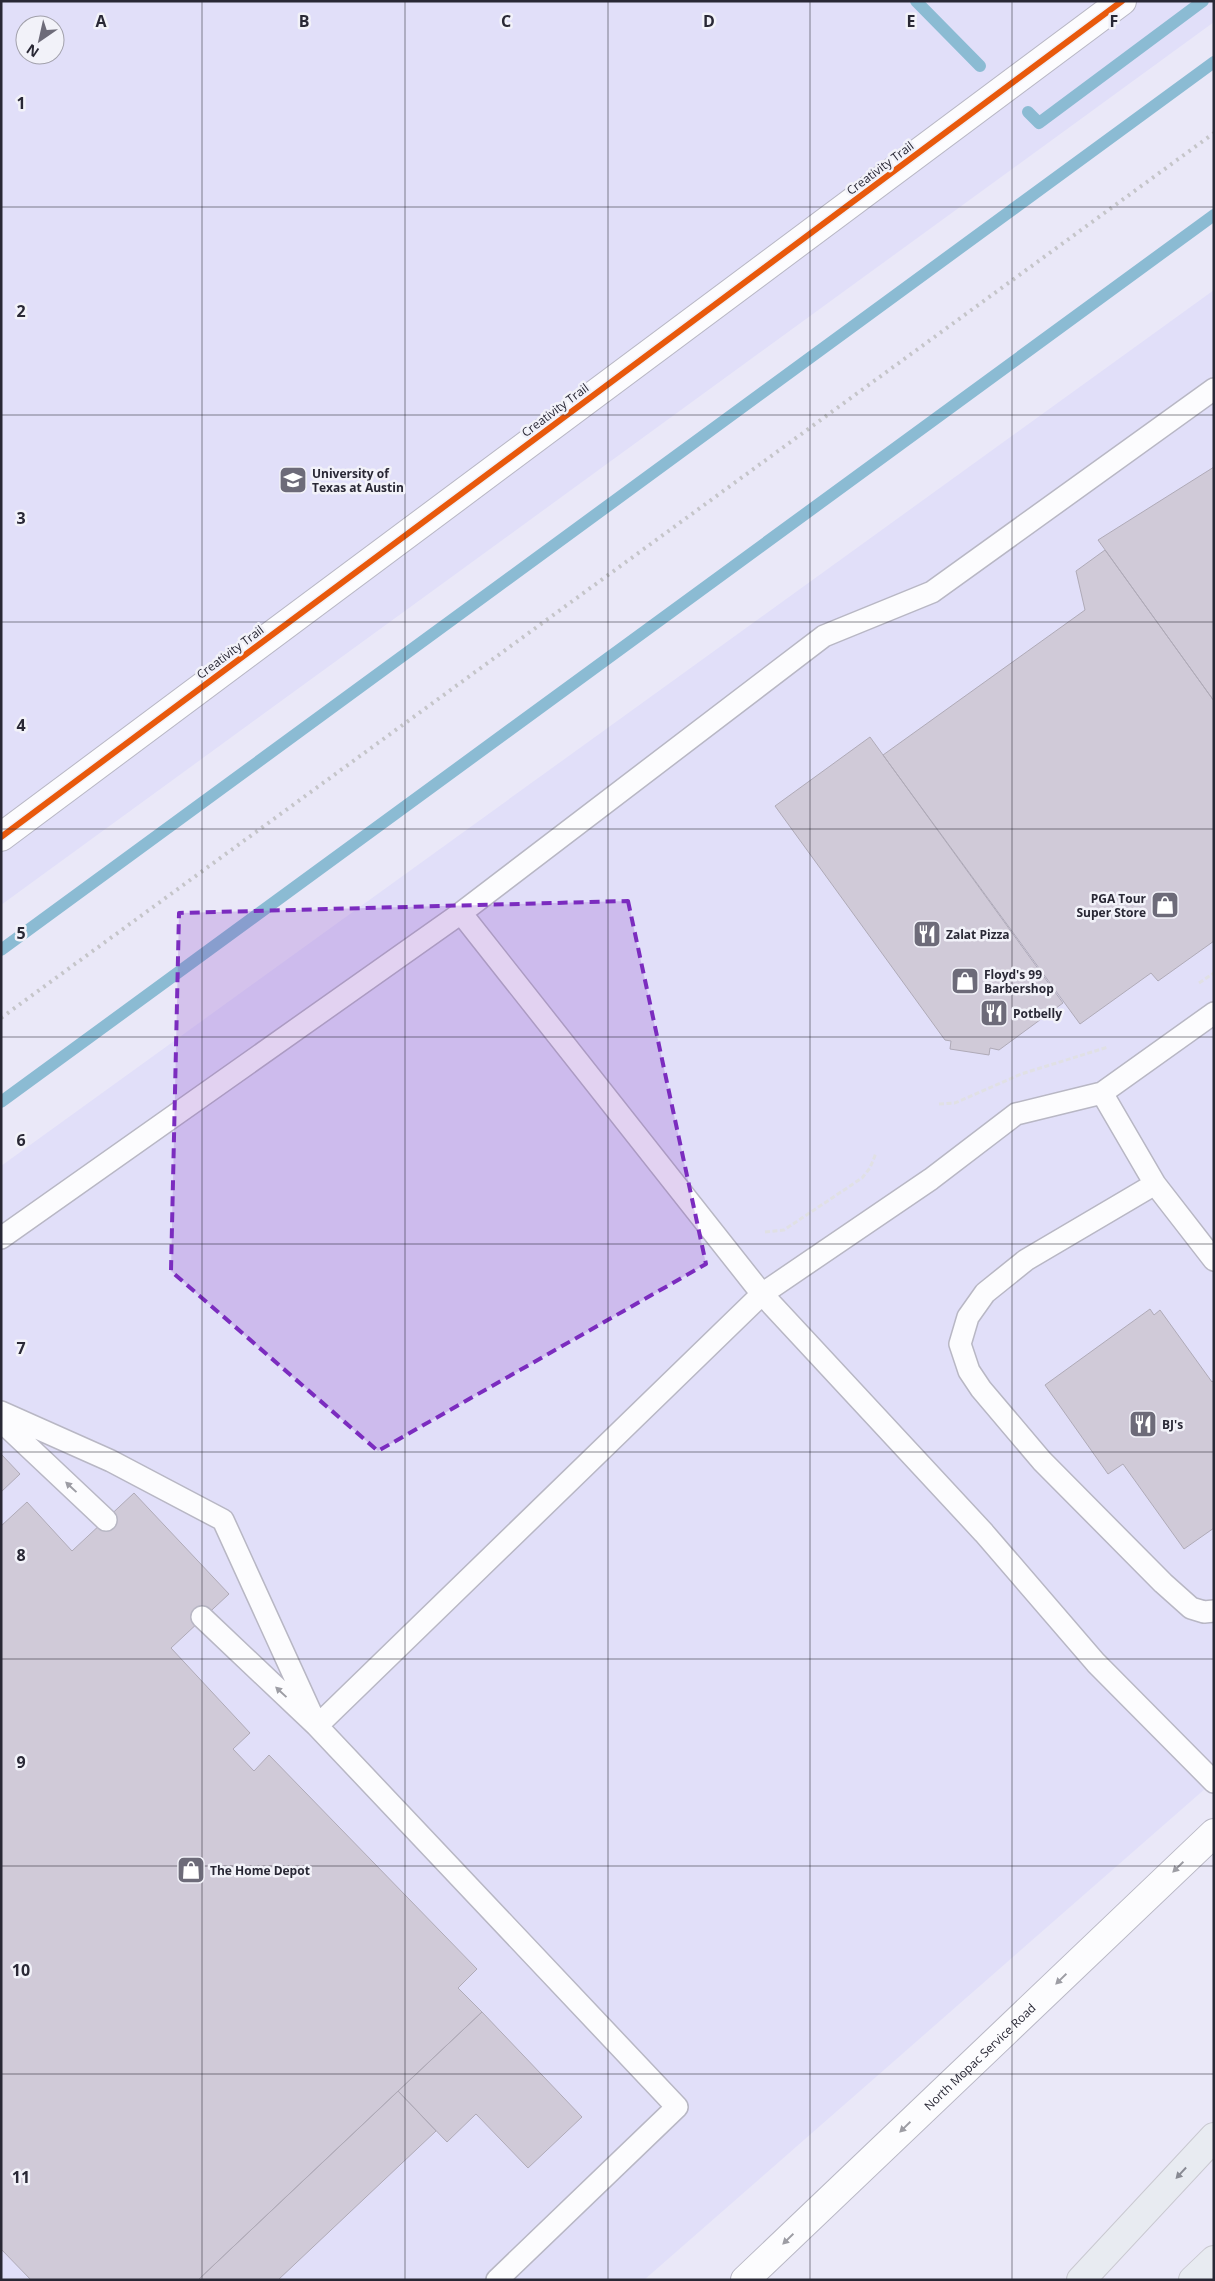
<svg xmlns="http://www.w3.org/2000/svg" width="1215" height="2281" viewBox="0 0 1215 2281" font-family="'Open Sans',sans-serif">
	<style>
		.built { fill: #e1dff9; fill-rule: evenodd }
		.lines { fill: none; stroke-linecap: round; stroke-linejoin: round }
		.stream { stroke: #8bbbd3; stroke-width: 12 }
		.building { fill: #d0cad8; stroke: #afaab7 }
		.lane-casing { stroke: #b8b7c4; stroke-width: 24 }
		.street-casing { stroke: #b8b7c4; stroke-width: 30 }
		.secondary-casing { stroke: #b8b7c4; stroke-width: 30 }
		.highway-casing { stroke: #c9c8d0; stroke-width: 30 }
		.path { stroke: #e0e0e4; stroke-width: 3; stroke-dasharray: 5 2.5; stroke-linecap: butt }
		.lane { stroke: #fcfcfe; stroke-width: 21 }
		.street { stroke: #fcfcfe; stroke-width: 28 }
		.secondary { stroke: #fcfcfe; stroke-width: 28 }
		.highway { stroke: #e8ebf1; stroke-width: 28 }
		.rail { stroke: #c5c5c9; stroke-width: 4; stroke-dasharray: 2.5 5; stroke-linecap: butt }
		.cycleway-casing { stroke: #f2f2f9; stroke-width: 9 }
		.cycleway { stroke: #e8590c; stroke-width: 6 }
		.oneway { fill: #9d9da4 }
		.oneway2 { fill: #888a93 }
		.marked { fill: #7b2cbf; fill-opacity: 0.2; stroke: #7b2cbf; stroke-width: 4; stroke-dasharray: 10 6; stroke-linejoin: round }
		.grid { fill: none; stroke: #292835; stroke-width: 1; stroke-opacity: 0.55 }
		.labels { text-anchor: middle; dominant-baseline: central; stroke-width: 5; stroke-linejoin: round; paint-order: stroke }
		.street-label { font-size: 12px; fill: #292835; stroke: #f2f2f9 }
		.poi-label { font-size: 12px; font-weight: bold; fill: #292835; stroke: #f2f2f9; text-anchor: start }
		.grid-label { font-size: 16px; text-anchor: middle; font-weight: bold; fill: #292835; stroke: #f2f2f9; stroke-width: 5; stroke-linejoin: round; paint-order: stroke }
	</style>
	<rect width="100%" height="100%" fill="#eae8f8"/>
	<path class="built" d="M1,1H1214V22L1,905ZM25,25H55V55H25Z
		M1214,290V1781L644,2280H1V1166Z"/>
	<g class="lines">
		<path class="stream" d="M916,1L980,66
			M1028,112L1039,123L1203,1
			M1,950L1214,62
			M1,1102L1214,215"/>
	</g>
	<path class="building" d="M1214,467V701L1098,540Z
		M1105,550L1214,701V941L1158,981L1151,973L1080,1024L883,755L1085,610L1076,571Z
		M870,737L1063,1003L999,1050L990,1048L989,1055L950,1049L951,1041L945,1040L775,806Z
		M1150,1309L1154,1315L1160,1310L1212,1382L1214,1380V1528L1184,1549L1123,1464L1108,1474L1045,1385Z
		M1,1454L20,1474L1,1492Z
		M134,1493L229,1594L171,1648L250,1733L233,1749L254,1771L269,1755L477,1969L458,1988L482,2012L198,2280H31L1,2249V1526L27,1502L72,1551Z
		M482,2012L582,2117L528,2168L476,2114L447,2142L398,2091Z
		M398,2091L436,2131L278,2280H198Z"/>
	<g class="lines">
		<defs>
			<path id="lane" d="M461,913L762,1294L984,1533L1096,1663L1214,1782
				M1102,1093L1155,1184L1214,1260
				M1155,1184L1026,1260L985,1293L968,1317L960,1344L969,1371L981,1389L1042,1461L1163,1583L1191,1608L1204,1612L1214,1611
				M1,1238L461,913L824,636L932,592L1214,389
				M1,1412L111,1461L223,1520L317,1726L677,2107L497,2280
				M1,1421L106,1520
				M202,1617L317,1726L762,1294L931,1179L1016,1114L1102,1093L1214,1013"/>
			<path id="street" d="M1,837L1122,1"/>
			<g id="secondary">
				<path id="s1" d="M745,2280L1214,1833"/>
			</g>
			<path id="highway" d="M1081,2280L1214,2137
				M1193,2280L1214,2260"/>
		</defs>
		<use href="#lane" class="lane-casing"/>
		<use href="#street" class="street-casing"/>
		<use href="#secondary" class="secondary-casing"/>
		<use href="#highway" class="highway-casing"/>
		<path class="path" d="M1199,983L1214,973
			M939,1104L955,1103L1021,1074L1108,1047
			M765,1232L784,1230L862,1178L870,1168L876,1153"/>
		<use href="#lane" class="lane"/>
		<use href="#street" class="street"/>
		<use href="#secondary" class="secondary"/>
		<use href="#highway" class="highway"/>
		<path class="rail" d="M1,1018L1214,133"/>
		<defs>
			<path id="cycleway" d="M1,837L1122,1"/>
		</defs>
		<use href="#cycleway" class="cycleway-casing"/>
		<use href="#cycleway" class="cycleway"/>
	</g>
	<defs><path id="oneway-solid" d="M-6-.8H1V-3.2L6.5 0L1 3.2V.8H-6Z" transform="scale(1.25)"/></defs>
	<g class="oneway">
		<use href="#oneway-solid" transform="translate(71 1487) rotate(-137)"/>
		<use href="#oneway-solid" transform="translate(281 1692) rotate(-137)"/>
		<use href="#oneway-solid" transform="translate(1178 1867) rotate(136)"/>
		<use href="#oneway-solid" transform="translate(1061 1979) rotate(136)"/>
		<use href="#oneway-solid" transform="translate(905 2127) rotate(136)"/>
		<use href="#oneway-solid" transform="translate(788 2239) rotate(136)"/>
	</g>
	<use class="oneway2" href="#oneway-solid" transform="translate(1181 2173) rotate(133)"/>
	<path class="marked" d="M628,901L706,1264L378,1451L171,1271L179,913Z"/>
	<path class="grid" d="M202,1V2280M405,1V2280M608,1V2280M810,1V2280M1012,1V2280M1,207H1214M1,415H1214M1,622H1214M1,829H1214M1,1037H1214M1,1244H1214M1,1452H1214M1,1659H1214M1,1866H1214M1,2074H1214"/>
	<defs>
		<symbol id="university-square" viewBox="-11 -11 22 22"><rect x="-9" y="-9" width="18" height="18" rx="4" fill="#6d6b79" stroke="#f2f2f9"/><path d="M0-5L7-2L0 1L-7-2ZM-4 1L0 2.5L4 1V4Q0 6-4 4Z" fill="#fff"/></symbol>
		<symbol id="shop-square" viewBox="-11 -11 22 22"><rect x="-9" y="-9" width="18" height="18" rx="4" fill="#6d6b79" stroke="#f2f2f9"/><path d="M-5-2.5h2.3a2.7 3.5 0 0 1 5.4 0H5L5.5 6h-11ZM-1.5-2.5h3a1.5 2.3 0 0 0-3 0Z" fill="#fff"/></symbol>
		<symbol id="restaurant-square" viewBox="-11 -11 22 22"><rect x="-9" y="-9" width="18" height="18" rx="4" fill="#6d6b79" stroke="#f2f2f9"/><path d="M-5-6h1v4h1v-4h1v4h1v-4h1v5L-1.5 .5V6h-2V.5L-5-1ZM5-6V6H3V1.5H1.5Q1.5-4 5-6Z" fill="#fff"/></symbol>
	</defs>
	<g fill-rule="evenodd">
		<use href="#university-square" x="277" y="464" width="32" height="32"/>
		<use href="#shop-square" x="1149" y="889" width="32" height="32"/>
		<use href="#restaurant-square" x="911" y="918" width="32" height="32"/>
		<use href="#shop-square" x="949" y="965" width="32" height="32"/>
		<use href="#restaurant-square" x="978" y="997" width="32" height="32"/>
		<use href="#restaurant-square" x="1127" y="1408" width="32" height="32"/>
		<use href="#shop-square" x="175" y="1854" width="32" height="32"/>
	</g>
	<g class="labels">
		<g class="street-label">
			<text transform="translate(880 168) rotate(-37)">Creativity Trail</text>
			<text transform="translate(555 410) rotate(-37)">Creativity Trail</text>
			<text transform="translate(230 652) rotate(-37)">Creativity Trail</text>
			<text stroke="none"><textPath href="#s1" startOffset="324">North Mopac Service Road</textPath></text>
		</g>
		<g class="poi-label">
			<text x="312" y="473">University of<tspan x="312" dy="14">Texas at Austin</tspan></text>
			<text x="1146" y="898" text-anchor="end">PGA Tour<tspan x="1146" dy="14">Super Store</tspan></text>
			<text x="946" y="934">Zalat Pizza</text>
			<text x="984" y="974">Floyd's 99<tspan x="984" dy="14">Barbershop</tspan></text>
			<text x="1013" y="1013">Potbelly</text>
			<text x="1162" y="1424">BJ's</text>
			<text x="210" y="1870">The Home Depot</text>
		</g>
	</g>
	<g class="grid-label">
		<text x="101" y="27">A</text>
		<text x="304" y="27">B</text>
		<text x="506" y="27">C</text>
		<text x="709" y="27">D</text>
		<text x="911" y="27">E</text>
		<text x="1114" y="27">F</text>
		<text x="21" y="109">1</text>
		<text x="21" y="317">2</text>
		<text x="21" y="524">3</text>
		<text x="21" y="731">4</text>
		<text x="21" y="939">5</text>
		<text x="21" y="1146">6</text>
		<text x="21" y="1354">7</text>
		<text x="21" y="1561">8</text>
		<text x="21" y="1768">9</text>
		<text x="21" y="1976">10</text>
		<text x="21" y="2183">11</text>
	</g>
	<rect width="1215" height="2281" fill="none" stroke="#292835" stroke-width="5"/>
	<g transform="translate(40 40) rotate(214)"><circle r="24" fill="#f2f2f9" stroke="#a2a1ab"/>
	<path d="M0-4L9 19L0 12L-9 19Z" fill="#6d6b79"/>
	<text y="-8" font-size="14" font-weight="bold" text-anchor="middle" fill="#292835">N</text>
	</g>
</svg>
